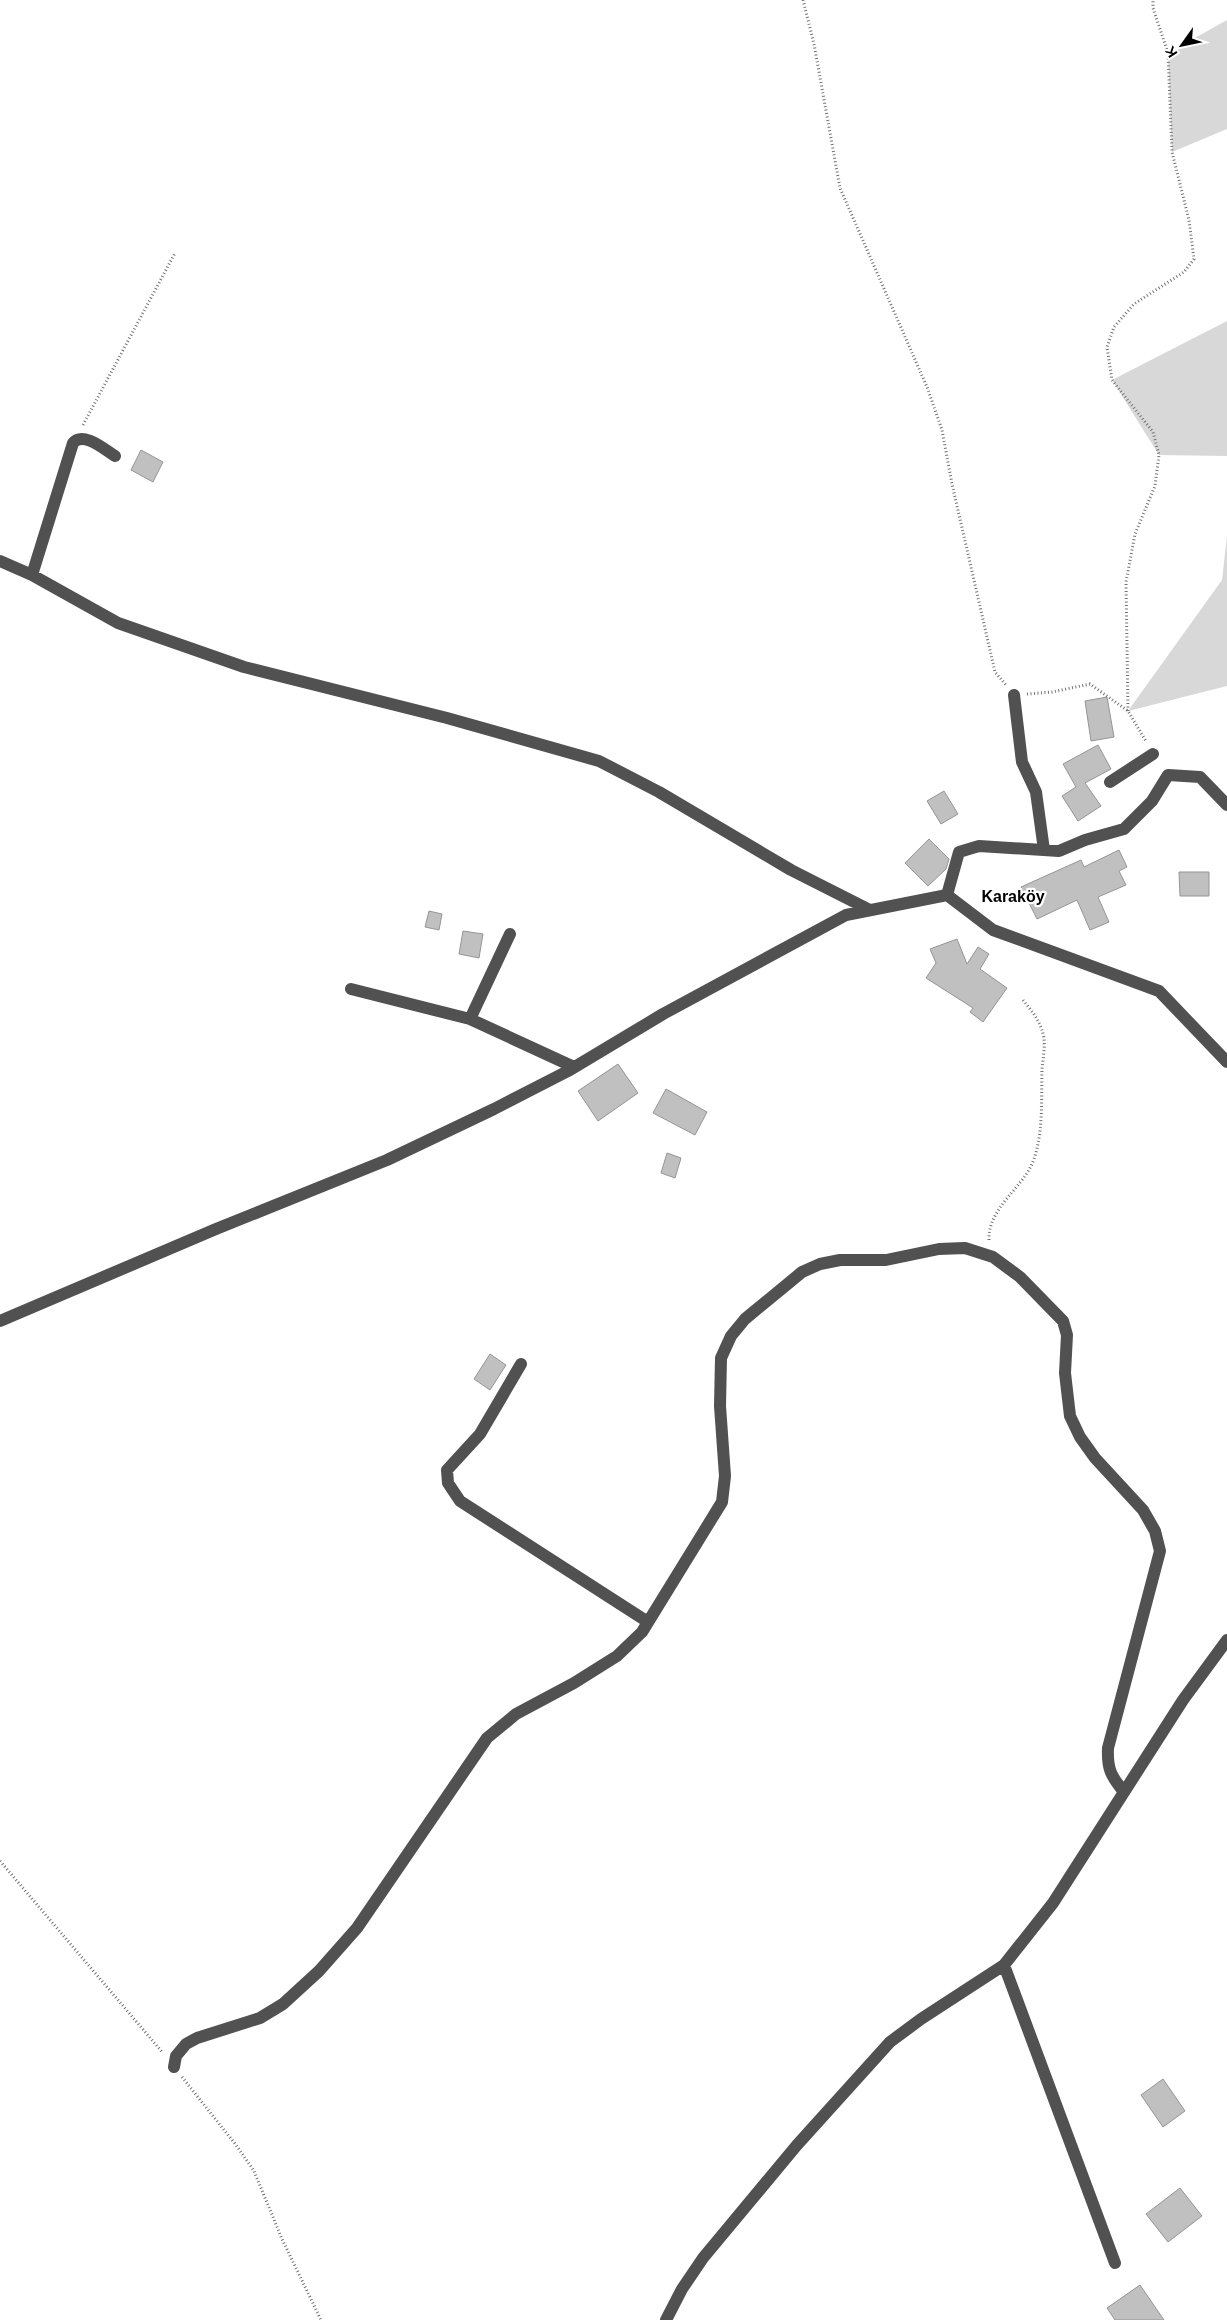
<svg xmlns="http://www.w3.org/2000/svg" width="1227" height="2320" viewBox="0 0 1227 2320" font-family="Helvetica,sans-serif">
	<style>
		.green { fill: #d8d8d8 }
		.building { fill: #c0c0c0; stroke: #959595 }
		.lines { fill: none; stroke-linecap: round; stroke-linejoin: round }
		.path { stroke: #737373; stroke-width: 3; stroke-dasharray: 1 2.5; stroke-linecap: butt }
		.minor { stroke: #515151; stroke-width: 12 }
		.labels { text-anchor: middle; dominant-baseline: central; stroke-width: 4.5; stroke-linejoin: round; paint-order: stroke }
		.quarter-label { font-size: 16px; font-weight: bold; fill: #000; stroke: #fff }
	</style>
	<rect width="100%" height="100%" fill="#fff"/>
	<path class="green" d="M1227,20V129L1172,152L1168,53Z
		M1227,321V456L1159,455L1112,380Z
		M1227,536V686L1128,711L1222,580Z"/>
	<path class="building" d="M141,450L163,462L153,482L131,470Z
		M1107,697L1114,737L1091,741L1085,701Z
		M1098,745L1111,769L1085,783L1101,806L1078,821L1062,796L1076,787L1063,764Z
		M944,791L958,814L941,824L927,801Z
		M929,839L949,859L946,869L928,886L905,863Z
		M1119,850L1127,867L1119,871L1126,885L1098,897L1109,922L1090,930L1077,900L1037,919L1021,887L1081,860L1084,867Z
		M1179,872H1209V896H1180Z
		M429,911L442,914L439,930L425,927Z
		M463,931L483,934L479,958L459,954Z
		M957,939L967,964L978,947L989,954L980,969L1007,988L983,1022L970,1012L973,1008L926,978L936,963L930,949Z
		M618,1064L638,1093L598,1121L578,1091Z
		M666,1089L707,1112L695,1135L653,1113Z
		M667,1153L681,1158L675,1178L661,1173Z
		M490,1354L506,1365L490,1390L474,1379Z
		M1163,2079L1185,2111L1163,2127L1141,2095Z
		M1180,2188L1202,2216L1168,2242L1146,2214Z
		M1140,2285L1164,2320H1115L1107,2308Z"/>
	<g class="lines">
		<path class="path" d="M803,0L814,44L840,188L927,387L942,430L952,484L995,672L1006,685
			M83,425L175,253
			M1027,694L1052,692L1090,684L1128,711L1146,741
			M1128,711L1126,582L1135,534L1155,486L1159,455L1153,432L1112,380L1107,347L1114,327L1134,304L1184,272L1194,259L1189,220L1172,152L1168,53L1153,8V0
			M989,1240C988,1209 1020,1190 1032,1164C1044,1135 1041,1100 1042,1069C1043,1059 1045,1048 1044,1039C1042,1023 1032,1011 1022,999
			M0,1861L163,2053
			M182,2077L236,2145L254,2171L282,2239L321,2320"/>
		<path class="minor" d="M0,561L32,575L118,623L244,667L447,718L599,761L659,792L791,870L870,910
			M32,575L73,443C83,431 104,449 115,456
			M1014,695L1022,762L1036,792L1044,850
			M1110,782L1153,754
			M947,895L993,930L1159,991L1227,1062
			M351,989L470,1019L574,1067
			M470,1019L510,934
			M0,1321L216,1229L387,1160L494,1109L568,1071L663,1014L846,915L947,895L959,852L979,846L1059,851L1085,840L1124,829L1152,801L1168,775L1200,777L1227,805
			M521,1364L480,1434L447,1470L448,1483L460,1501L648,1622
			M1004,1965L1115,2263
			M174,2067L176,2056L186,2044L197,2038L260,2018L283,2004L319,1971L357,1928L487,1738L516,1714L574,1683L617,1656L642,1632L722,1502L725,1476L720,1406L721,1358L731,1336L745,1319L802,1272L820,1264L840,1260H886L939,1249L965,1248L993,1257L1020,1277L1063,1321L1067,1335L1065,1373L1070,1416L1080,1437L1095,1458L1143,1510L1155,1531L1160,1551L1108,1748C1107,1769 1111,1776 1124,1792
			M666,2320L682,2289L703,2258L797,2145L890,2042L921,2019L1004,1965L1053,1903L1183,1700L1227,1640"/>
	</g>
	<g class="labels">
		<g class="quarter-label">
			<text x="1013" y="896">Karaköy</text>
		</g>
	</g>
	<g transform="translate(1182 45) rotate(237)" stroke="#ffffff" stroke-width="4" paint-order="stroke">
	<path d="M0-4L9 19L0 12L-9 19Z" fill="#000000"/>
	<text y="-8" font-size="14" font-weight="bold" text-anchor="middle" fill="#000000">K</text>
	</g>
</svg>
